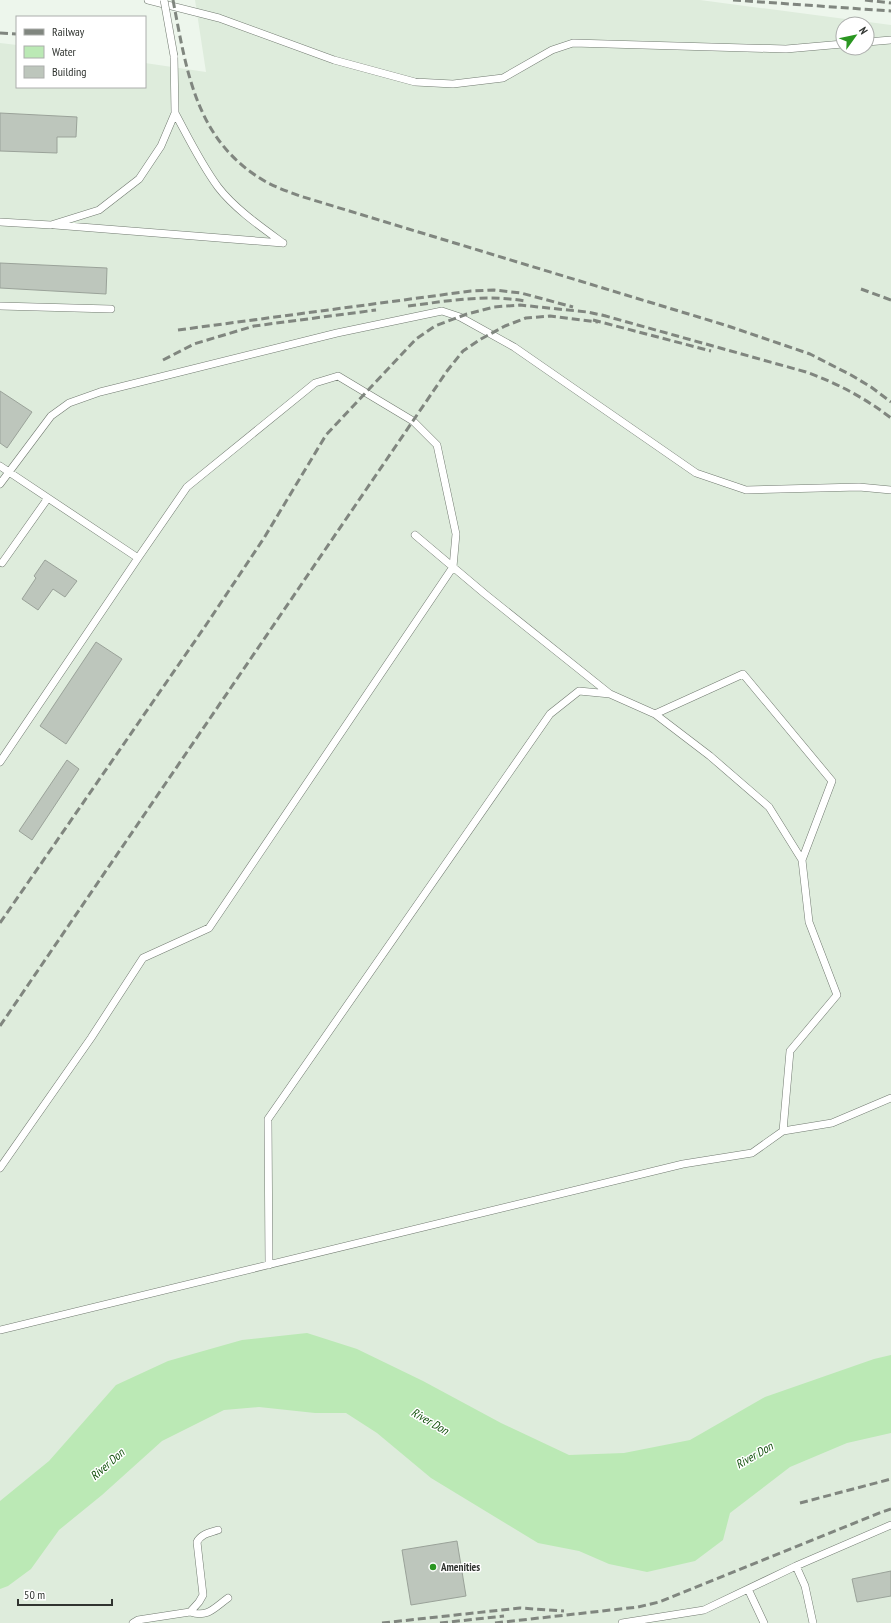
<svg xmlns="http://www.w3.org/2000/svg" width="891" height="1623" viewBox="0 0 891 1623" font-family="'PT Sans Narrow',sans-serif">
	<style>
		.built { fill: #deecdc; fill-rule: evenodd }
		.water { fill: #bbe9b5 }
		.building { fill: #bdc6bc; stroke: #9aa299 }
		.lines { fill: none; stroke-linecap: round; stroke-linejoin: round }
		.service-casing { stroke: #717a70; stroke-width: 8 }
		.service { stroke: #fff; stroke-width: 7 }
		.rail { stroke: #80867f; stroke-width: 3; stroke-dasharray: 8 4; stroke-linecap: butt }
		.service-bridge-casing { stroke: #717a70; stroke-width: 8; stroke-linecap: butt }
		.service-bridge { stroke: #fff; stroke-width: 7 }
		.poi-dot { fill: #2a9621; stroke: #fff; stroke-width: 1.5 }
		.labels { text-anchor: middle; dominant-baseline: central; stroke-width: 3; stroke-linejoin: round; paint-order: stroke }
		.poi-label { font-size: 11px; font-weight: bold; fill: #303430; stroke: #fff; text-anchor: start }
		.water-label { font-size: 12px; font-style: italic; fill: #12500c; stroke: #fff }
	</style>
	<rect width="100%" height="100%" fill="#edf6ec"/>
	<path class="built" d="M195,0H700L891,25V1623H0V43L17,45V87H145V63L206,72ZM843,24H867V48H843Z"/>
	<path class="water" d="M307,1333L357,1349L423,1381L501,1423L569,1455L624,1453L690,1440L765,1397L874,1359L891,1355V1433L847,1443L790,1467L730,1513L723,1540L695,1561L647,1572L609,1564L579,1551L538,1543L431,1478L377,1433L346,1413H315L259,1407L224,1410L162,1441L102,1495L59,1530L31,1569L8,1586L0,1589V1501L49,1461L116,1385L168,1361L242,1340Z"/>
	<path class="building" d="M0,113L77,117L76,137H57V153L0,151Z
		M0,263L107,268L106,294L0,288Z
		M0,391L32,412L7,448L0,443Z
		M45,560L77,581L65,597L53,589L38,610L22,599L36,578L34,576Z
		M96,642L122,659L66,744L40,726Z
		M67,760L79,769L32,840L19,831Z
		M457,1541L466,1596L411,1605L402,1550Z
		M891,1571V1596L857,1602L852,1579Z"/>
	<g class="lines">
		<defs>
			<path id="service" d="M148,0L219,18L334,60L415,82L453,84L503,78L552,50L573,43L786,49L843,44
				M867,42L891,40
				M175,113C188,137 201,164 218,187C234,208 261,227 283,243
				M0,222L51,225L99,210L139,179L161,146L175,113L174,56
				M55,225L283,243
				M0,306L111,309
				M0,466L138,558L0,762
				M0,484L51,416L69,403L100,392L337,333L442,311L460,317L514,347L696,473L746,490L859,487L891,490
				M2,563L48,498
				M655,714L710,756L769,807L802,860
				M783,1131L832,1123L891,1098
				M0,1168L91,1038L143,958L209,928L453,567L456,534L437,445L413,421L338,376L315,383L187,487L138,558
				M269,1265L268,1119L550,714L579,691L610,694
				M0,1330L683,1164L752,1153L783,1131L790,1051L837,995L809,922L802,860L832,781L743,674L655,714L610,694L485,594L415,535
				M796,1566L805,1586L813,1623
				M748,1589L764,1623
				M190,1612C208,1618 214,1608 228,1598
				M133,1623L138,1620L190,1612L199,1602L203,1595L197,1542C201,1534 209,1533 218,1530
				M622,1623L704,1610L796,1566L891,1525"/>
		</defs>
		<use href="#service" class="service-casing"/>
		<use href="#service" class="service"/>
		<path class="rail" d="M173,0C187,73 196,143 268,183C278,188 289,192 300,196L728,326L810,354L851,375L871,387L891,402
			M733,0L891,11
			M865,0L891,3
			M0,33L17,34
			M861,289L891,300
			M408,306C448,301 485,294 525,301
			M602,315L806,372C837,383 865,398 891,418
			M593,320L711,351
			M178,330L471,291L494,290L521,293L573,307
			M163,360L194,344L254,326L376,310
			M0,923L206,625L264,538L326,435L416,339L435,326L467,314L494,307L520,305L587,312L606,316
			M0,1026L447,371L463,351L481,339L505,326L526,318L550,316L598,322
			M800,1503L891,1479
			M382,1623L520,1608L564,1611
			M440,1623L504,1616
			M495,1623L638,1607L659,1602L882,1512L891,1509"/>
		<defs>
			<path id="service-bridge" d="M164,0L174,56"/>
		</defs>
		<use href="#service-bridge" class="service-bridge-casing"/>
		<use href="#service-bridge" class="service-bridge"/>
	</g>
	<circle class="poi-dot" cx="433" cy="1567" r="4"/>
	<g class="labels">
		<g class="poi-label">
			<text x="441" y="1567">Amenities</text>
		</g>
		<g class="water-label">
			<text transform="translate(430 1421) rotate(30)">River Don</text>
			<text transform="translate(754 1455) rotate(-30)">River Don</text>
			<text transform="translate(107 1464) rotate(-41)">River Don</text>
		</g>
	</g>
	<rect x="16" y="16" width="130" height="72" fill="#ffffff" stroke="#acaeac"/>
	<rect x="24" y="29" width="20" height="6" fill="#80867f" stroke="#acaeac"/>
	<text x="52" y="36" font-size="12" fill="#303430">Railway</text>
	<rect x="24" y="46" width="20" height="12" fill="#bbe9b5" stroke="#acaeac"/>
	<text x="52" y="56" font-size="12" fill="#303430">Water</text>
	<rect x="24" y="66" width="20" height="12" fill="#bdc6bc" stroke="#acaeac"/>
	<text x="52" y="76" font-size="12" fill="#303430">Building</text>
	<g transform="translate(855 36) rotate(57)"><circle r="19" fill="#ffffff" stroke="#acaeac"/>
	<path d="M0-3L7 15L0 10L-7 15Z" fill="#2a9621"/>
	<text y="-6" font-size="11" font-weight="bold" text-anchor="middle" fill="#303430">N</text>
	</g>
	<path d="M18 1599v6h94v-6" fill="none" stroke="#303430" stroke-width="2"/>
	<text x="24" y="1599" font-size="12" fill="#303430" stroke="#ffffff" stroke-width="3" paint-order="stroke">50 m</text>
</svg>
